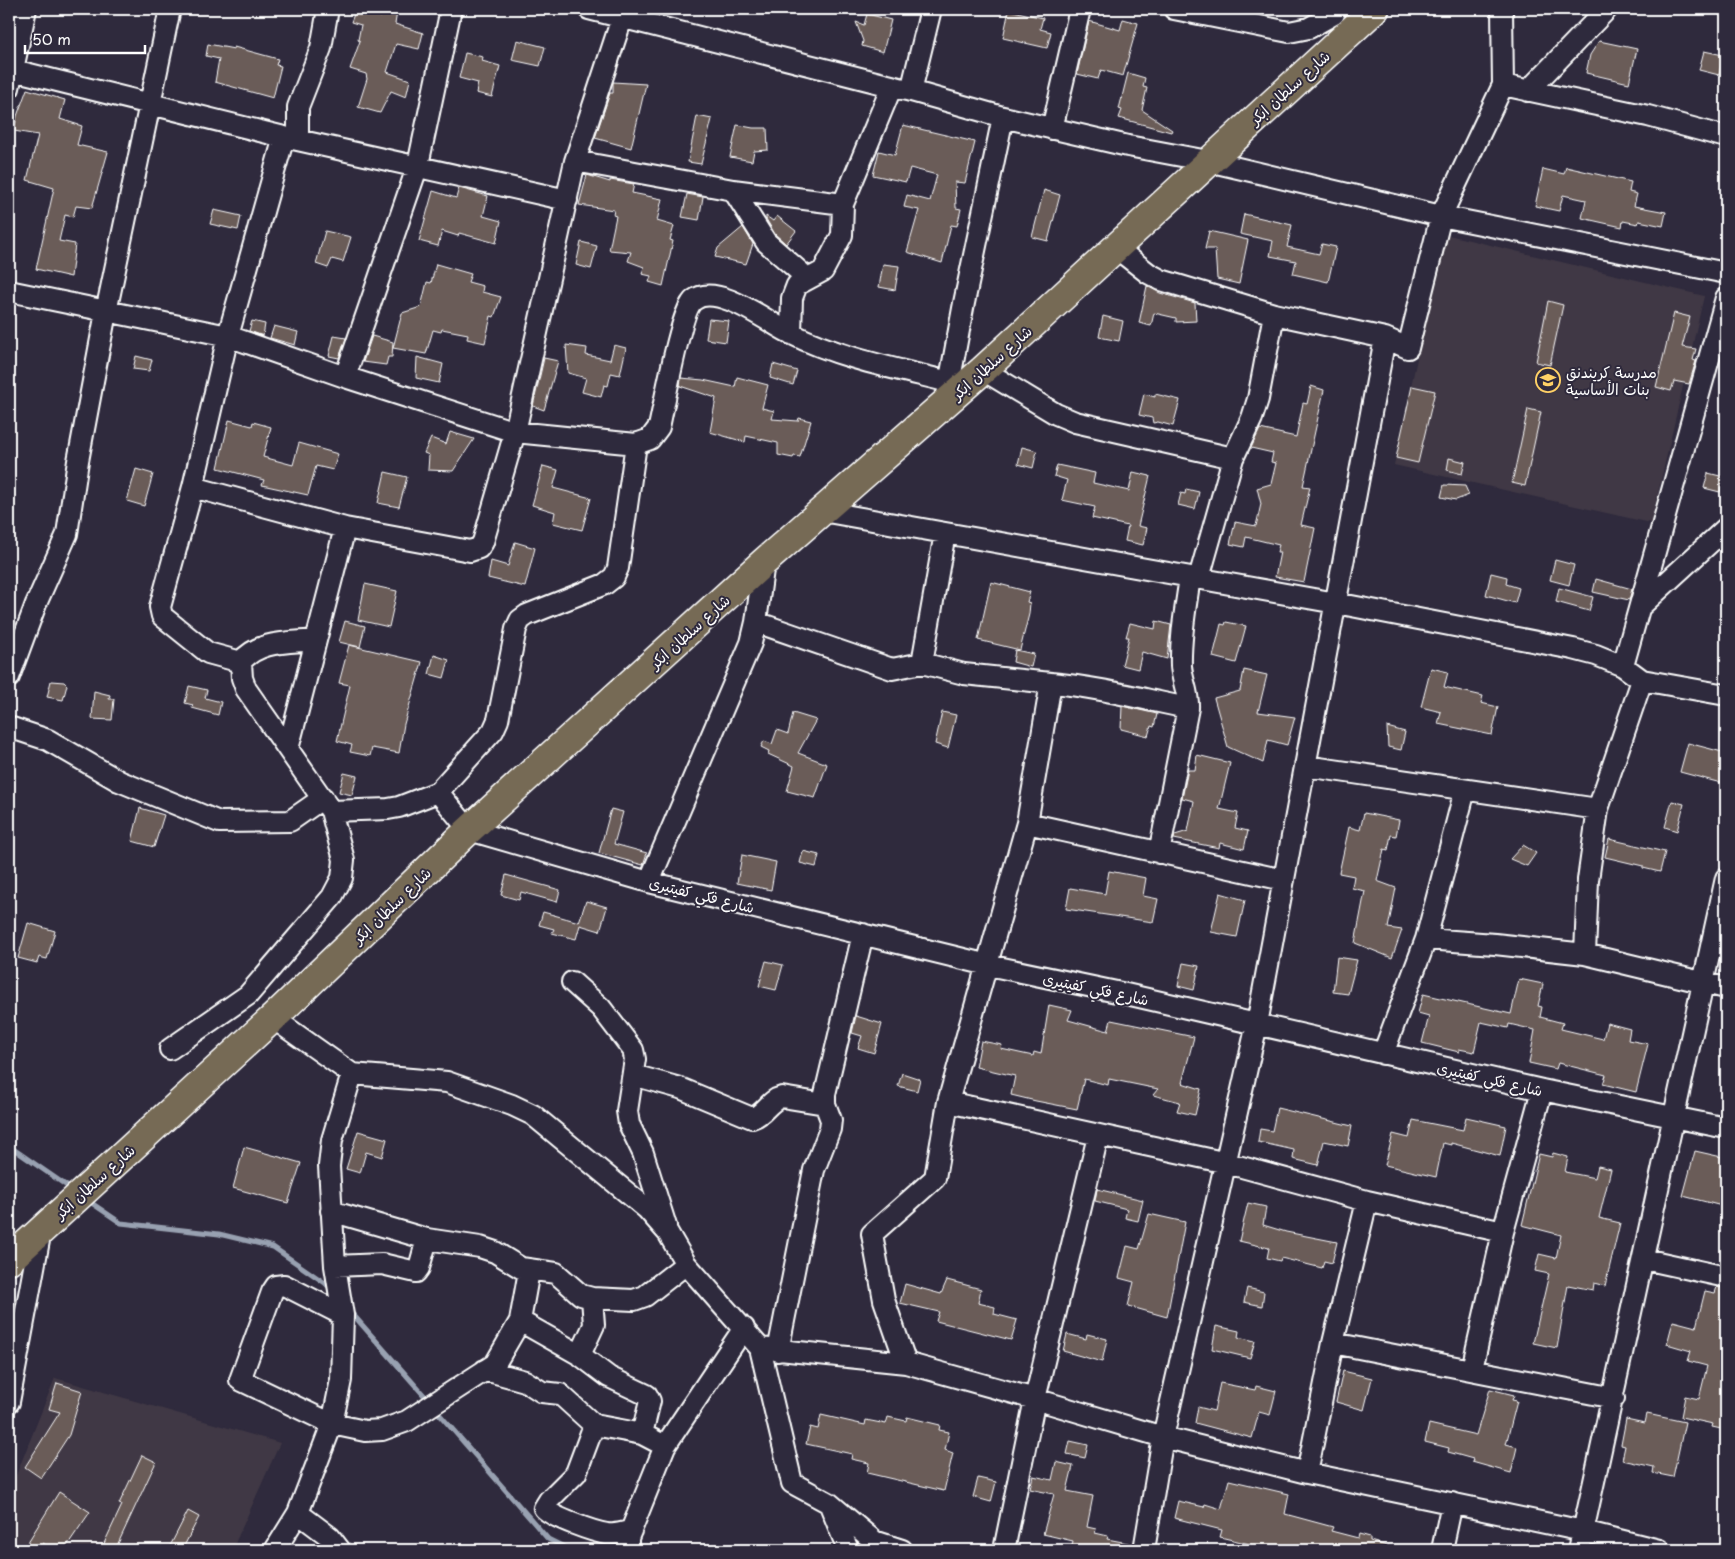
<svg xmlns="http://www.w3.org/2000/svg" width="1735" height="1559" viewBox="0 0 1735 1559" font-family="'Playpen Sans','Playpen Sans Arabic',sans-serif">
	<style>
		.built { fill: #413945 }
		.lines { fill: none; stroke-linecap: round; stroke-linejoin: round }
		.stream { stroke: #98a1b1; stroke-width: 5 }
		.building { fill: #6a5b58; stroke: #fff }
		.minor-casing { stroke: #fff; stroke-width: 24 }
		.highway-casing { stroke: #fff; stroke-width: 31 }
		.minor { stroke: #2f2a3d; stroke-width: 20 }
		.highway { stroke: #766a54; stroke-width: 28 }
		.labels { text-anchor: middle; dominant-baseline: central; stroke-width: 4; stroke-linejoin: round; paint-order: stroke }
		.street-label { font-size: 15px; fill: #fff; stroke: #2f2a3d }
		.poi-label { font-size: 15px; fill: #fff; stroke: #2f2a3d; text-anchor: start }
	</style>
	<rect width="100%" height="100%" fill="#2f2a3d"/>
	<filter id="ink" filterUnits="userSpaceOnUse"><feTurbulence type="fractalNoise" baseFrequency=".02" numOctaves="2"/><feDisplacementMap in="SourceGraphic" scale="10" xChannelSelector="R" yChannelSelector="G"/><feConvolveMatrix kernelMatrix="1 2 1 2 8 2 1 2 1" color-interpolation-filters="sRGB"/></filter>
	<g filter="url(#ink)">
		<path class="built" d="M1444,234L1704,296L1651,523L1394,465Z
			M55,1378L280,1443L232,1550H9V1493Z"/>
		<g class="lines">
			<path class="stream" d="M9,1146L67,1186
				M93,1204L121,1223L219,1234L273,1247L325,1283L332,1290
				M349,1310L429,1401
				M434,1408L548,1539L570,1550"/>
		</g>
		<path class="building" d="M356,9L381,17L383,9L397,12L395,24L423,33L419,49L396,44L387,72L410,80L406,97L391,91L380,113L358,107L367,79L366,74L350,69L360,41L358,40L361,25L351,22Z
			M1009,10L1043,18L1040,29L1051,32L1047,48L1003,38Z
			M867,14L891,20L883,52L862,46L863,41L856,22L864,25Z
			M1123,19L1138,23L1123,76L1101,70L1098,79L1077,74L1089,21L1120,30Z
			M517,40L545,47L540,66L512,60Z
			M1599,41L1637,49L1629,83L1586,73L1590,55Z
			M208,44L234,49V47L278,59L276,65L281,66L273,98L215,82L219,59L206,56Z
			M1704,51L1723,55L1719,75L1699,70Z
			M465,53L483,57L482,61L500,66L492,97L476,93L478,83L459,78Z
			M1128,73L1145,78L1143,87L1147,88L1142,110L1172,130L1171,132L1119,118L1122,110L1119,109Z
			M613,82L646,84L631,148L595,138L610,93H613Z
			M27,89L65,100L60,119L82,126L77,145L108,152L92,208L76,206L73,217L65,215L59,241L75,244L71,277L36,269L54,188L27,180L38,135L14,131L17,116Z
			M697,116L712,119L701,164L688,162Z
			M737,125L753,128H767L768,150L754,151L752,161L730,157Z
			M903,125L975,142L965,183L955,182L956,208L961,209L957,226L951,225L942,263L907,252L919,210L904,207L907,195L930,201L937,175L910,168L906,182L873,175L879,151L895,155Z
			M1566,167L1631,182L1629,192L1637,194L1634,206L1666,212L1663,226L1639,221L1638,224L1623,221L1622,227L1582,218L1586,200L1563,195L1559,211L1535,206L1543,169L1564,174Z
			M587,175L610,182V180L634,184L632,193L662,199L657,221L674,226L670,240L673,241L663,286L649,282L651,276L642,274L644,267L628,261L631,252L609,250L616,216L613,215L614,210L579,205Z
			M459,188L488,196L483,216L501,221L496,243L459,233L458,236L442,231L438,246L419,241L433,191L456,198Z
			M1044,190L1060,195L1048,241L1032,237Z
			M687,194L703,197L699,220L682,217Z
			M214,210L241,216L238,230L210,224Z
			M1244,214L1292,225L1287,247L1319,254L1322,244L1336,247L1328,282L1293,274L1296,261L1270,256L1273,241L1240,234Z
			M766,216L773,221L777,216L796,231L786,244L775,234L766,219Z
			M743,227L753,244L746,264L715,257L718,248Z
			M325,231L351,237L343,262L332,259L328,268L316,264Z
			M1209,231L1248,240L1239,284L1217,279L1215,249H1205Z
			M581,242L597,246L591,269L576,265Z
			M436,264L471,274L468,282L483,286L482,292L501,297L494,317L491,316L485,343L467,339L468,334L442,329L441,332L433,330L426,354L393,348L402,313L421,307L427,282L431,283Z
			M883,264L899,266L895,290L879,287Z
			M1147,286L1160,293L1195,303L1196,321L1176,322V318L1154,313L1151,326L1139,323Z
			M1548,301L1563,305L1550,365L1536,362Z
			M1674,313L1690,317L1682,347L1696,349L1693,360L1696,361L1689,384L1674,381L1671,391L1656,387Z
			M1103,316L1123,321L1119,341L1099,337Z
			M709,319L729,321L726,342L706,339Z
			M252,321L265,324L263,336L249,331Z
			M274,326L298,332L295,345L270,338Z
			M334,336L346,338L339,358L329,356Z
			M372,336L393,342L392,357H388L386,365L363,362Z
			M566,345L587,348L586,355L610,360L614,345L626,348L620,375L611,373L608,386L604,385L601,397L582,392L586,378L568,373Z
			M136,356L152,360L149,371L133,369Z
			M417,357L443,364L439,383L416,378Z
			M544,358L558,361L544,410L533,406Z
			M773,364L797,371L793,385L770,378Z
			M737,377L768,385L762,408L774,411L772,419L798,421L799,418L811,421L800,457L794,456L793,458L778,455V443L746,436L745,442L710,432L716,398L680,386L681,378L703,380L735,387Z
			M1311,386L1324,390L1303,486L1310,487L1301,525L1315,528L1304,582L1275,577L1280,552H1277L1279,545L1246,537L1244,547L1230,544L1235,522L1256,526L1261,504L1257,488L1271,484L1276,463L1271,462L1273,453L1251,448L1260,429L1296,437L1303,403L1307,404Z
			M1412,386L1435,391L1418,463L1396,458Z
			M1144,394L1155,397V394L1180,400L1173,426L1158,422L1153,423L1152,418L1139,415Z
			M1528,409L1541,412L1525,486L1512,483Z
			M229,420L252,426L253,422L271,427L263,457L293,465L299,443L338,454L333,470L316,466L308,495L262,485L264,480L218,468Z
			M450,432L474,439L453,471L428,470L429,455L424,453L431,438L446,444Z
			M1022,447L1037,451L1033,468L1018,464Z
			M1449,458L1465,462L1462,474L1447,470Z
			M1057,465L1095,473L1093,483L1129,491L1133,472L1150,476L1138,526L1147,528L1143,545L1125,541L1128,526L1092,518L1095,507L1062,500L1067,480L1054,476Z
			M543,466L558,470L553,488L591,498L582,530L553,523L555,512L532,505Z
			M136,469L153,474L144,506L127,501Z
			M385,472L407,477L399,507L378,503Z
			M1708,473L1724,477L1720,492L1704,488Z
			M1444,485L1465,486L1469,495L1456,500L1441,497Z
			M1186,489L1199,492L1195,509L1178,505L1181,493L1185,494Z
			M515,542L535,548L525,587L488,578L491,561L508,566Z
			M1555,560L1574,565L1569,585L1550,580Z
			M1491,573L1507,577L1506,584L1519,588L1515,603L1486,595Z
			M1596,579L1632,589L1629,600L1593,592Z
			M991,582L1030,592L1027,602L1030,603L1029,614L1020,650L978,640Z
			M365,584L397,591L389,627L358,620Z
			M1559,588L1593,597L1589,611L1556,602Z
			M345,621L365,626L360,647L339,642Z
			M1156,621L1171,625L1167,659L1142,652L1138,669L1122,665L1129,637H1126L1130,623L1155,629Z
			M1226,622L1246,626L1236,663L1213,657L1221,624L1225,625Z
			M349,645L422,662L404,724L399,753L372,748L370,756L350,752L352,745L337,741L350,685L339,683Z
			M1015,650L1034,654L1031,667L1013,662Z
			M434,655L449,660L444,678L429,674Z
			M1431,668L1448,672L1444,687L1483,696L1481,703L1498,707L1492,735L1438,724L1441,712L1421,707Z
			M1244,670L1267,675L1258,712L1295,717L1287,745L1268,740L1263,763L1228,747L1214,698L1240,691Z
			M51,681L64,682L67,685L63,700L47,697Z
			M189,686L207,690L205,698L221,702L218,715L192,708L193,705L185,703Z
			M94,691L110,695L109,699H114L112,720L92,719Z
			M1122,706L1157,714L1154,727L1151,726L1148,736L1121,729Z
			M942,712L956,715L948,748L935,744Z
			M793,713L816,720L798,753L827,764L815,798L787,791L794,766L768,754L769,751L761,747L764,741L772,744L777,730L788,734Z
			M1387,727L1405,732L1401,750L1388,747Z
			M1688,743L1726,753L1721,783L1680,772Z
			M1197,755L1230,763L1219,809L1238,813L1235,828L1248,831L1244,849L1220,843L1219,848L1174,839L1175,835L1188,831L1194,801L1182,798L1188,770H1195Z
			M344,773L357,776L352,795L339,792Z
			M1672,801L1684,804L1677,831L1665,827Z
			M140,808L164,815L154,847L132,841Z
			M611,809L623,812L614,844L647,853L643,865L599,853Z
			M1364,813L1399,820L1396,836L1391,835L1388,850L1384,849L1377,881L1396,888L1388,928L1402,930L1392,958L1355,943L1365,891L1352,888L1354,876L1339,873L1349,827L1360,830Z
			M1609,839L1665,852L1660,872L1643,868V866L1605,857Z
			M1523,845L1536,853L1527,866L1510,859Z
			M803,851L819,855L816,867L800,863Z
			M742,855L776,862L771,890L737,883Z
			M1109,871L1146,878L1143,896L1158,899L1153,922L1066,909L1070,888L1105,894Z
			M506,875L560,890L557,902L521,892L519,900L501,895Z
			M1220,893L1245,900L1237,937L1211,932Z
			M586,901L607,907L600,931L580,925L576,939L552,933L554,929L539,925L543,912L579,922Z
			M28,923L55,931L47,959L39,957L37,963L18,958Z
			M1337,957L1357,960L1348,994L1333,992Z
			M766,961L783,965L776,990L759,986Z
			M1183,963L1199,966L1194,990L1178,986Z
			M1519,979L1543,984L1538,1006L1542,1007L1540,1017L1563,1023L1561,1029L1603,1039L1607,1023L1630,1029L1628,1040L1648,1044L1636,1092L1603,1084L1606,1075L1558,1063L1556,1069L1529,1063L1535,1030L1509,1024L1508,1028L1481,1022L1474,1052L1459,1049V1052L1422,1043L1429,1016L1418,1013L1423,994L1511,1014Z
			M1049,1005L1072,1010L1068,1020L1108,1031L1111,1020L1194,1037L1182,1083L1201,1089L1195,1115L1177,1111L1180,1102L1153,1095L1158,1089L1109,1079L1108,1085L1084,1079L1077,1109L1036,1101L1011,1095L1015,1076L976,1067L981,1041L1002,1045L1001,1049L1033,1056L1034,1052L1041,1054Z
			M856,1016L882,1024L874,1053L858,1048L862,1036L852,1033Z
			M902,1073L920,1079L917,1091L898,1086Z
			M1277,1108L1352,1126L1348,1146L1324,1141L1318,1165L1293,1159L1294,1150L1258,1142L1260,1129L1272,1131Z
			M1466,1117L1506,1126L1500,1156L1451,1143V1145L1443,1143L1436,1177L1385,1165L1393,1134L1409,1138L1413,1120L1463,1130Z
			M358,1131L387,1139L382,1157L366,1152L360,1173L346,1169Z
			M244,1147L301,1163L288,1203L233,1188Z
			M1695,1151L1726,1158V1207L1683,1196Z
			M1553,1153L1568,1157L1565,1172L1595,1178L1598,1166L1611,1169L1599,1218L1620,1223L1605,1286L1594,1283L1593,1290L1568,1285L1557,1348L1533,1343L1549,1274L1535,1271L1539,1254L1556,1258L1561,1235L1522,1225L1539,1154L1552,1157Z
			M1097,1189L1143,1200L1138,1221L1125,1218L1127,1209L1095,1201Z
			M1248,1203L1266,1207L1263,1225L1286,1232L1337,1242L1332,1263L1324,1261L1322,1268L1281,1258L1280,1261L1267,1258L1269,1248L1239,1241Z
			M1149,1214L1185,1222L1167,1317L1128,1306L1134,1282L1119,1278L1127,1246L1139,1249Z
			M947,1280L981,1289L978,1303L995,1307L994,1314L1017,1320L1011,1340L936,1321L939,1312L900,1303L905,1284L941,1294Z
			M1717,1287L1726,1289V1430L1712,1427L1713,1424L1681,1417L1685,1396L1699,1399L1707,1366L1688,1361L1691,1351L1667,1344L1673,1321L1696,1327L1705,1291L1715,1293Z
			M1247,1288L1264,1292L1262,1306L1244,1302Z
			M1216,1326L1239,1331L1238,1337L1255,1341L1250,1358L1212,1349Z
			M1067,1334L1086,1339L1087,1334L1107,1339L1102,1362L1063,1351Z
			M1343,1371L1372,1378L1364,1410L1336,1402Z
			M57,1383L82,1391L69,1435L41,1478L25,1467L60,1412L49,1409Z
			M1220,1383L1255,1390L1256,1386L1276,1391L1270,1415L1259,1412L1252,1438L1195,1423L1198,1407L1214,1411Z
			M1490,1389L1514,1395L1512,1400L1517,1401L1506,1444L1517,1447L1511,1473L1472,1462L1473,1459L1448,1452L1449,1448L1425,1442L1429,1424L1476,1435Z
			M1647,1414L1685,1422L1673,1477L1653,1473L1654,1467L1622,1460L1625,1446L1621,1445L1626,1419L1645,1423Z
			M821,1415L865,1425L866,1420L886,1424L888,1417L906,1421L907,1417L940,1425L939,1430L949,1432L945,1450L953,1453L944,1491L867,1473L869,1463L851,1459L852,1454L806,1444L810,1427L818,1429Z
			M1070,1441L1088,1445L1085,1458L1067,1454Z
			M142,1455L156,1462L115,1550H101L122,1505L119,1504Z
			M1056,1462L1073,1466L1067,1491L1093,1496L1087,1527L1096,1529L1095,1533L1108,1536L1107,1539L1133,1544L1132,1550H1071L1073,1541L1043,1534L1054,1494L1030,1489L1033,1476L1052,1480Z
			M978,1478L996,1482L991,1502L973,1497Z
			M1229,1480L1289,1494L1285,1514L1333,1527L1331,1531L1358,1538L1359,1534L1370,1537V1541L1387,1546V1550H1256L1249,1548L1250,1544L1220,1537L1222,1530L1174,1518L1178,1501L1204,1507L1205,1504L1221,1509Z
			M59,1492L90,1512L64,1550H53L43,1543L38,1550H23Z
			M188,1511L199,1517L182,1550H168Z"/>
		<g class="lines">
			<defs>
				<path id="minor" d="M589,9L911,91L1003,117L1128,146L1208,161L1441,216L1726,273
					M1174,9L1289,32L1309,28L1334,14
					M1502,9L1503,85
					M9,69L284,137L567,200
					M9,88L26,9
					M911,91L931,9
					M1528,91L1607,9
					M1052,129L1080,9
					M284,137L228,336L193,487L345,528L470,551L479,548L483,542L515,432L575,161L625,9
					M298,140V107L321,48L328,9
					M575,161L733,190L843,204
					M733,190L766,242L807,278
					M1115,247L1148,273L1161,280L1274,314L1385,338L1408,348L1441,216L1503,85L1648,116L1726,137
					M9,291L228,336L345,377L515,432L636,444L650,439L659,427C664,406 681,309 694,300C717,282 769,323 790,333C839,358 897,369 950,382
					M791,334L792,298L797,285L823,271L842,235L843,204L892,86
					M983,370L1056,414L1075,422L1233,458
					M345,377L418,165L451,9
					M947,395L964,303L1003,117
					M193,487L160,607L162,616L208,653L241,662
					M822,511L1336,603L1573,649L1596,655L1623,666L1642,680L1726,695
					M1199,578L1233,458L1252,418L1258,399L1274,314
					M1641,606L1726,528
					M756,622L892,669L922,663L964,674L1051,683
					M922,663L945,533
					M1623,666L1726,298
					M9,677L36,604L67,534L78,461L106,312L170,9
					M9,727L48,740L119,781L219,822L290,821L323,798
					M288,749L345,528
					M1306,766L1598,809
					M438,792L469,830L649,882L988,965L1126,994L1542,1090L1726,1128
					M331,811L388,809L399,807L438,792L493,731L498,720L516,629L520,620L527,615L605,584L614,577L618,568L636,444
					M1027,823L1051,683C1098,687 1142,699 1188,708
					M1159,853L1188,708C1189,693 1182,681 1181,666C1180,636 1186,606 1190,577
					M649,882L751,643L756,622L764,562
					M1426,939L1465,790
					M1585,954L1588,880L1598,809L1642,680
					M572,982L601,1008L633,1050L635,1059L627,1111L629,1124L643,1153L666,1226
					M273,1018L352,1074L447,1082L512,1105L533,1115L647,1209L668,1233L686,1264L760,1348L792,1483L829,1503L874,1541L902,1550
					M170,1049L248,995L332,897L342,878L344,860L331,811L246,689L242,678L241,662C258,640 289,643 316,640
					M1383,1054L1426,939L1495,944L1585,954L1726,988
					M633,1075L680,1088L752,1118C764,1115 769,1100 782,1097L825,1104
					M948,1102L1227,1163L1367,1201L1503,1232
					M331,1211L427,1239L480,1247L495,1252L521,1268L556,1273L581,1295L592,1298L634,1300L645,1296L686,1264
					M1644,1259L1726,1277
					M335,1266L382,1264L416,1272L419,1268L427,1239
					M343,1315L284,1285L276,1286L272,1292L240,1380L332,1424L365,1431L382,1430L407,1421L495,1364L520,1321L529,1271
					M520,1321L580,1355L609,1377L647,1395L650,1401L642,1434
					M1333,1343L1614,1398
					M760,1348L906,1363L1035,1399L1163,1437L1307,1473L1583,1531L1659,1550
					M778,1351L814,1170L830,1129L831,1120L825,1104V1094L863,934
					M580,1355L594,1325L592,1298
					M906,1363L884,1300L872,1234L935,1178L948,1102L1027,823L1284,880
					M1472,1369L1503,1232L1542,1090
					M485,1370L525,1381L542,1392L560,1394L594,1425L642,1434L665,1446
					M9,1402L41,1230
					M594,1425L576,1473L549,1500L544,1508C551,1517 594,1532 607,1534C615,1535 623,1532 631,1531
					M1307,1473L1333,1343L1367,1201
					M830,1505L848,1550
					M298,1513L330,1537L340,1550
					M275,1550L298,1513L332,1424L341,1380L343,1315L335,1266L329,1166L332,1140L352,1074
					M628,1550V1538L665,1446L744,1328
					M1004,1550L1035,1399L1098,1136
					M1144,1550L1163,1437L1257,1024L1385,338
					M1442,1550L1452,1503
					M1579,1550L1726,878"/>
				<path id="highway" d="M9,1260L273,1018L469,830L764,562L983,370L1375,9"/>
			</defs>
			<use href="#minor" class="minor-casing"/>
			<use href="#highway" class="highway-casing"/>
			<use href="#minor" class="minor"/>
			<use href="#highway" class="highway"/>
		</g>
	</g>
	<defs>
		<symbol id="school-ring" viewBox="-11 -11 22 22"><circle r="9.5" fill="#2f2a3d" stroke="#ffd166" stroke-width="1.5"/><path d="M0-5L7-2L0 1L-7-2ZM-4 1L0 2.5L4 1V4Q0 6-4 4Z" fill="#ffd166"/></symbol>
	</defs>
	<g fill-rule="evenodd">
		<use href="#school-ring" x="1534" y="366" width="28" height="28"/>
	</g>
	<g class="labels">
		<g class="street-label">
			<text transform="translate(1289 87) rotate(-42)">شارع سلطان ابكر</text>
			<text transform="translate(991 362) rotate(-42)">شارع سلطان ابكر</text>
			<text transform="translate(689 631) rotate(-42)">شارع سلطان ابكر</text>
			<text transform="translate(702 894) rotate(14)">شارع فكي كفيتيرى</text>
			<text transform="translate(391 905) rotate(-44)">شارع سلطان ابكر</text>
			<text transform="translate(1096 988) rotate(12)">شارع فكي كفيتيرى</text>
			<text transform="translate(1490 1078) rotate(13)">شارع فكي كفيتيرى</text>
			<text transform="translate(94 1181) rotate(-42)">شارع سلطان ابكر</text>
		</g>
		<g class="poi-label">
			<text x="1566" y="371">مدرسة كريندنق<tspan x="1566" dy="17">بنات الأساسية</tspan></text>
		</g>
	</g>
	<rect width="1735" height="1559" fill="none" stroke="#2f2a3d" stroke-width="30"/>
	<rect x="15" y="15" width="1705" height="1529" fill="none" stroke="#fff" stroke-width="2" filter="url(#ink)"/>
	<path d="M25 45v8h120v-8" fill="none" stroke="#ffffff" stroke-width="2.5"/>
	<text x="32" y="45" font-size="15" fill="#ffffff" stroke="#2f2a3d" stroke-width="4" paint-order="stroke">50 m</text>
</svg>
